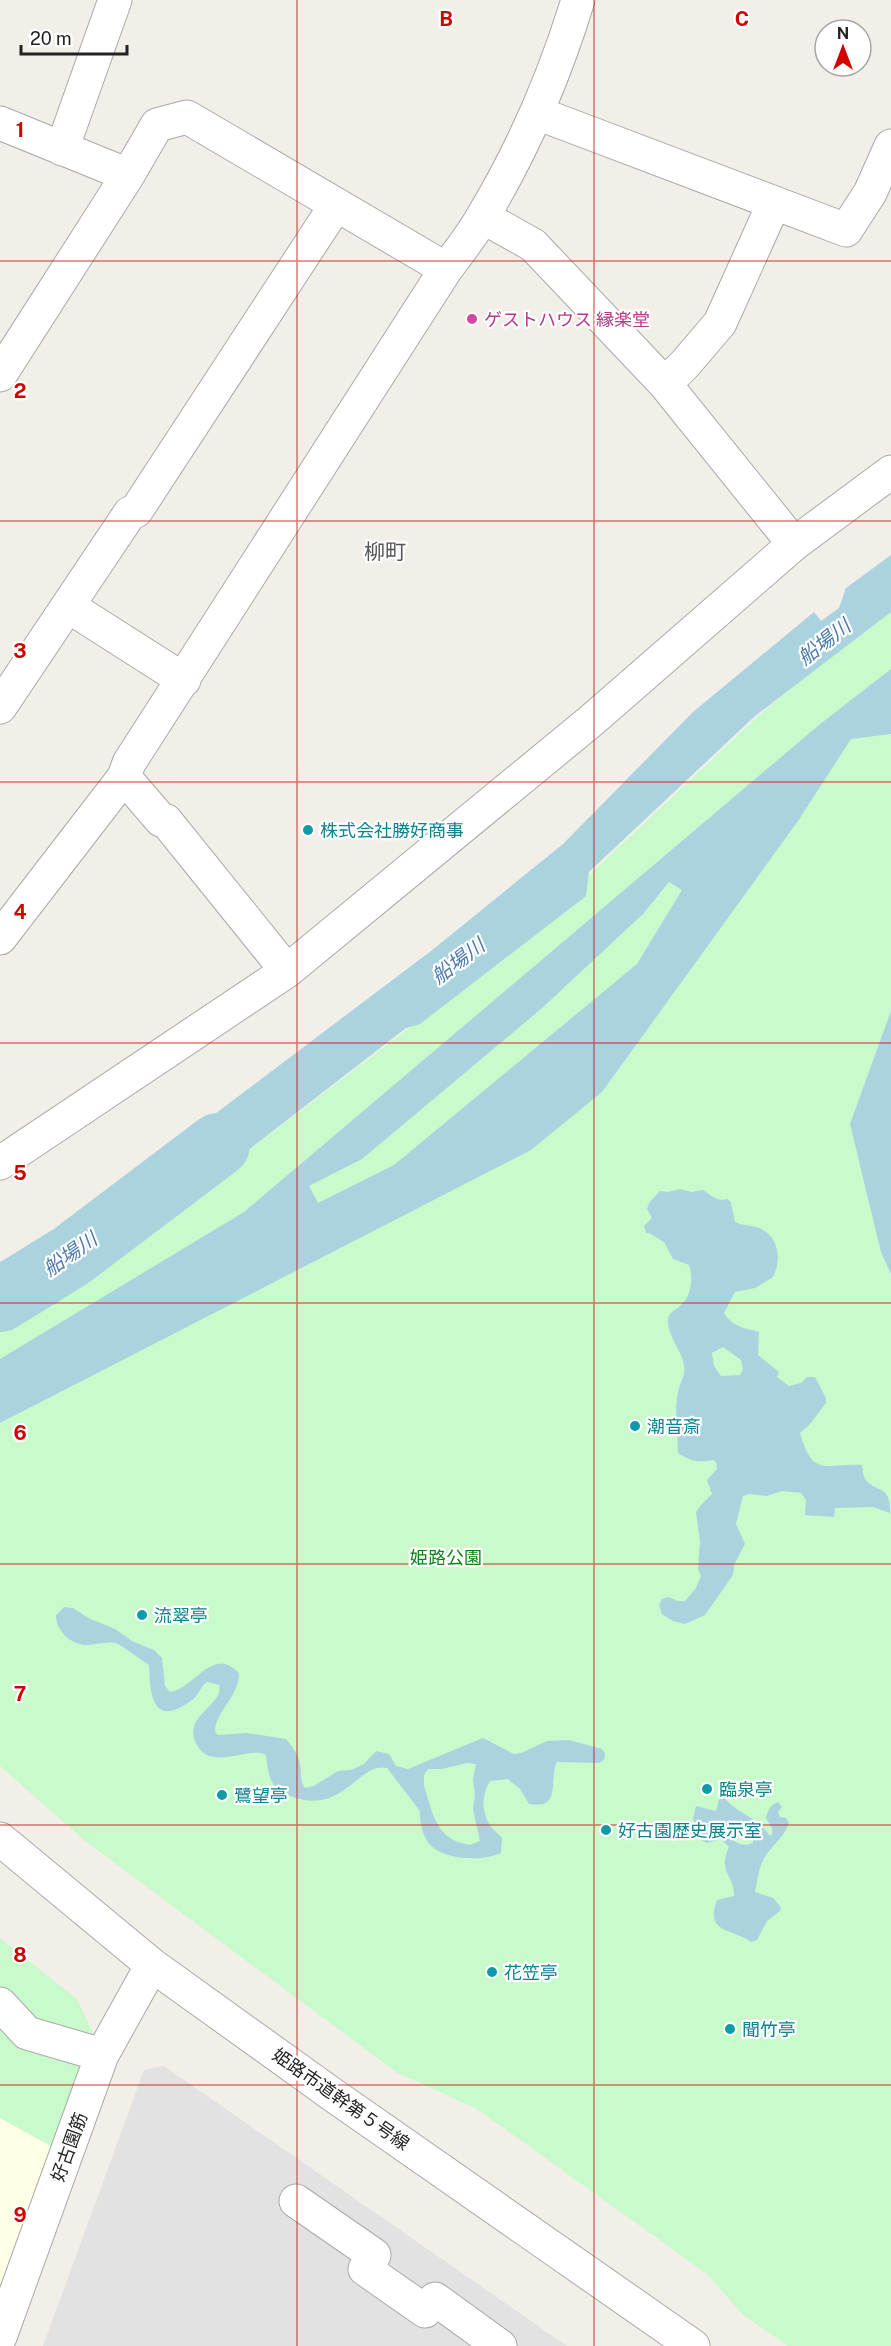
<svg xmlns="http://www.w3.org/2000/svg" width="891" height="2346" viewBox="0 0 891 2346" font-family="'Public Sans','Noto Sans JP',sans-serif">
	<style>
		.education { fill: #ffffe5 }
		.park { fill: #c8facc }
		.parking { fill: #e2e2e2 }
		.water { fill: #aad3df; fill-rule: evenodd }
		.lines { fill: none; stroke-linecap: round; stroke-linejoin: round }
		.river { stroke: #aad3df; stroke-width: 64 }
		.minor-casing { stroke: #a9a9a9; stroke-width: 35 }
		.minor { stroke: #fff; stroke-width: 33 }
		.grid { fill: none; stroke: #d40000; stroke-width: 1.5; stroke-opacity: 0.55 }
		.hotel-dot { fill: #d1479c; stroke: #fff; stroke-width: 2 }
		.culture-dot { fill: #0f9aa8; stroke: #fff; stroke-width: 2 }
		.labels { text-anchor: middle; dominant-baseline: central; stroke-width: 4.5; stroke-linejoin: round; paint-order: stroke }
		.hotel-label { font-size: 18px; fill: #b23c85; stroke: #fff; text-anchor: start }
		.culture-label { font-size: 18px; fill: #0d838f; stroke: #fff; text-anchor: start }
		.park-label { font-size: 18px; fill: #0c8416; stroke: #fff }
		.street-label { font-size: 18px; fill: #222; stroke: #fff }
		.water-label { font-size: 20px; font-style: italic; fill: #4a7aab; stroke: #fff }
		.quarter-label { font-size: 21px; fill: #555; stroke: #fff }
		.grid-label { font-size: 20px; text-anchor: middle; font-weight: bold; fill: #d40000; stroke: #fff; stroke-width: 4.5; stroke-linejoin: round; paint-order: stroke }
	</style>
	<rect width="100%" height="100%" fill="#f2efe9"/>
	<path class="education" d="M0,2118L51,2146L0,2286Z"/>
	<path class="park" d="M891,610V2346H788L742,2314L707,2274L477,2109L396,2072L84,1840L0,1766V1321L199,1188L585,894L589,875L767,708Z
		M0,1938L77,1999L93,2032L51,2146L0,2118Z"/>
	<path class="parking" d="M164,2066L567,2346H43L144,2070Z"/>
	<path class="water" d="M891,555V612L755,716L589,872L586,896L420,1024L406,1028L195,1191L145,1199L108,1224L95,1250L52,1286L0,1320V1287L16,1277L44,1249L125,1200L141,1186L157,1166L179,1151L183,1138L431,951L563,844L693,712L814,612L821,621L839,608L846,588Z
		M891,669V734L851,739L798,821L602,1092L531,1150L0,1423V1359L244,1212L819,725ZM669,882L682,890L637,964L394,1165L318,1203L309,1186L362,1159L541,1009L643,914Z
		M891,1011V1274L881,1252L850,1124Z
		M680,1189L691,1192L703,1190C712,1196 717,1202 728,1199L731,1203L735,1222C743,1226 751,1225 759,1228C779,1236 782,1259 773,1277L755,1288L735,1292L724,1313C732,1327 745,1328 759,1332L758,1355L779,1372L777,1377L789,1386L801,1383L807,1377H815L826,1398V1403L810,1424L800,1433C813,1479 826,1463 862,1465C863,1470 863,1476 866,1480C876,1493 891,1484 890,1513L873,1507L835,1508L834,1517L805,1515L806,1500L801,1493L782,1491L767,1496L749,1494L743,1496L736,1524L745,1544L734,1565L733,1575L705,1615L685,1624L673,1621L662,1614L659,1605L662,1599L669,1597L677,1601H685L696,1588L701,1576L698,1569L700,1541L696,1512L700,1506L712,1494L707,1480L717,1469L716,1462L713,1460C698,1463 690,1461 678,1453C678,1434 674,1411 678,1392C680,1382 686,1376 684,1365C682,1351 668,1337 668,1322C667,1312 677,1310 682,1304C692,1294 693,1278 689,1265L673,1259L664,1242L649,1233H646L644,1226L652,1218L647,1209L649,1203L660,1191L668,1192ZM723,1347L741,1360L743,1369L740,1375L721,1376L714,1366L712,1353Z
		M64,1607L73,1608L88,1618L115,1629L132,1641L154,1650L162,1658L165,1686L170,1692C194,1689 213,1645 239,1673C239,1698 215,1711 215,1732L218,1735L247,1733L286,1739C292,1746 298,1754 300,1764C302,1774 299,1779 305,1788L314,1786L338,1771L351,1770L364,1764L376,1751L389,1754L396,1766L408,1769L483,1738L514,1754L521,1753L547,1741L569,1740L602,1749L605,1754L604,1760L599,1763L557,1762C548,1779 563,1810 529,1804L520,1789L508,1779L490,1781C481,1795 481,1814 492,1828C495,1832 499,1834 502,1838L501,1853C483,1861 452,1860 435,1849C424,1842 419,1823 420,1811L387,1768C358,1761 344,1817 290,1796C268,1787 269,1775 266,1755C250,1745 211,1772 197,1745C194,1739 192,1735 194,1727C197,1712 224,1700 219,1685L207,1682C200,1687 199,1695 192,1700C153,1729 150,1696 149,1665C146,1663 122,1646 118,1644C108,1640 96,1645 86,1645C69,1644 56,1630 56,1615ZM467,1763L476,1764L473,1779L475,1795L473,1809L480,1841L470,1845C435,1839 434,1816 424,1786V1775L428,1769H442Z
		M721,1793C733,1813 756,1815 769,1835H772V1828L766,1818C768,1810 770,1805 778,1802L782,1807L778,1812L780,1817L786,1818L789,1823C785,1835 777,1841 769,1851C759,1863 758,1877 755,1892L773,1898L781,1907L780,1911L767,1921L757,1940L751,1942C733,1928 704,1934 717,1900L734,1896C735,1876 717,1872 729,1847L721,1839L707,1843L698,1838L693,1818L696,1806L716,1811ZM735,1827L749,1828L753,1835V1843C741,1848 735,1842 726,1834L729,1828Z"/>
	<g class="lines">
		<path class="river" d="M0,1300L71,1256L218,1145"/>
		<defs>
			<path id="minor" d="M537,113L846,230L870,193L891,146
				M0,123L128,175
				M62,149L115,0
				M483,217L533,245L665,384L794,544
				M0,375L128,175L157,125L187,117L446,269
				M665,384L685,364L720,323L774,203
				M68,606L184,680
				M0,707L130,513L136,511L336,205
				M124,777L161,820L166,821L287,971
				M0,938L124,777L129,763L446,269C459,252 473,234 483,216C524,148 555,75 578,0
				M0,1163L287,971L592,720L794,544L891,472
				M0,1839L152,1965L333,2095L693,2346
				M0,2004L27,2033L102,2055
				M296,2201L374,2255L365,2269L425,2311L435,2299L500,2346
				M0,2337L102,2055L152,1965"/>
		</defs>
		<use href="#minor" class="minor-casing"/>
		<use href="#minor" class="minor"/>
	</g>
	<path class="grid" d="M297,0V2346M594,0V2346M0,261H891M0,521H891M0,782H891M0,1043H891M0,1303H891M0,1564H891M0,1825H891M0,2085H891"/>
	<circle class="hotel-dot" cx="472" cy="319" r="6"/>
	<g class="culture-dot">
		<circle cx="308" cy="830" r="6"/>
		<circle cx="635" cy="1426" r="6"/>
		<circle cx="142" cy="1615" r="6"/>
		<circle cx="707" cy="1789" r="6"/>
		<circle cx="222" cy="1795" r="6"/>
		<circle cx="606" cy="1830" r="6"/>
		<circle cx="492" cy="1972" r="6"/>
		<circle cx="730" cy="2029" r="6"/>
	</g>
	<g class="labels">
		<g class="hotel-label">
			<text x="484" y="319">ゲストハウス 縁楽堂</text>
		</g>
		<g class="culture-label">
			<text x="320" y="830">株式会社勝好商事</text>
			<text x="647" y="1426">潮音斎</text>
			<text x="154" y="1615">流翠亭</text>
			<text x="719" y="1789">臨泉亭</text>
			<text x="234" y="1795">鷺望亭</text>
			<text x="618" y="1830">好古園歴史展示室</text>
			<text x="504" y="1972">花笠亭</text>
			<text x="742" y="2029">聞竹亭</text>
		</g>
		<g class="park-label">
			<text x="446" y="1557">姫路公園</text>
		</g>
		<g class="street-label">
			<text transform="translate(341 2099) rotate(35)">姫路市道幹第５号線</text>
			<text transform="translate(69 2147) rotate(-70)">好古園筋</text>
		</g>
		<g class="water-label">
			<text transform="translate(824 642) rotate(-38)">船場川</text>
			<text transform="translate(458 961) rotate(-37)">船場川</text>
			<text transform="translate(70 1254) rotate(-35)">船場川</text>
		</g>
		<g class="quarter-label">
			<text x="385" y="551">柳町</text>
		</g>
	</g>
	<g class="grid-label">
		<text x="446" y="26">B</text>
		<text x="742" y="26">C</text>
		<text x="20" y="137">1</text>
		<text x="20" y="398">2</text>
		<text x="20" y="658">3</text>
		<text x="20" y="919">4</text>
		<text x="20" y="1180">5</text>
		<text x="20" y="1440">6</text>
		<text x="20" y="1701">7</text>
		<text x="20" y="1962">8</text>
		<text x="20" y="2222">9</text>
	</g>
	<g transform="translate(843 48)"><circle r="28" fill="#ffffff" stroke="#a7a7a7" stroke-width="1.5"/>
	<path d="M0-4.5L10 22L0 15L-10 22Z" fill="#d40000"/>
	<text y="-9" font-size="16" font-weight="bold" text-anchor="middle" fill="#222222">N</text>
	</g>
	<path d="M21 45v9h106v-9" fill="none" stroke="#222222" stroke-width="3"/>
	<text x="30" y="45" font-size="18" fill="#222222" stroke="#ffffff" stroke-width="4.5" paint-order="stroke">20 m</text>
</svg>
